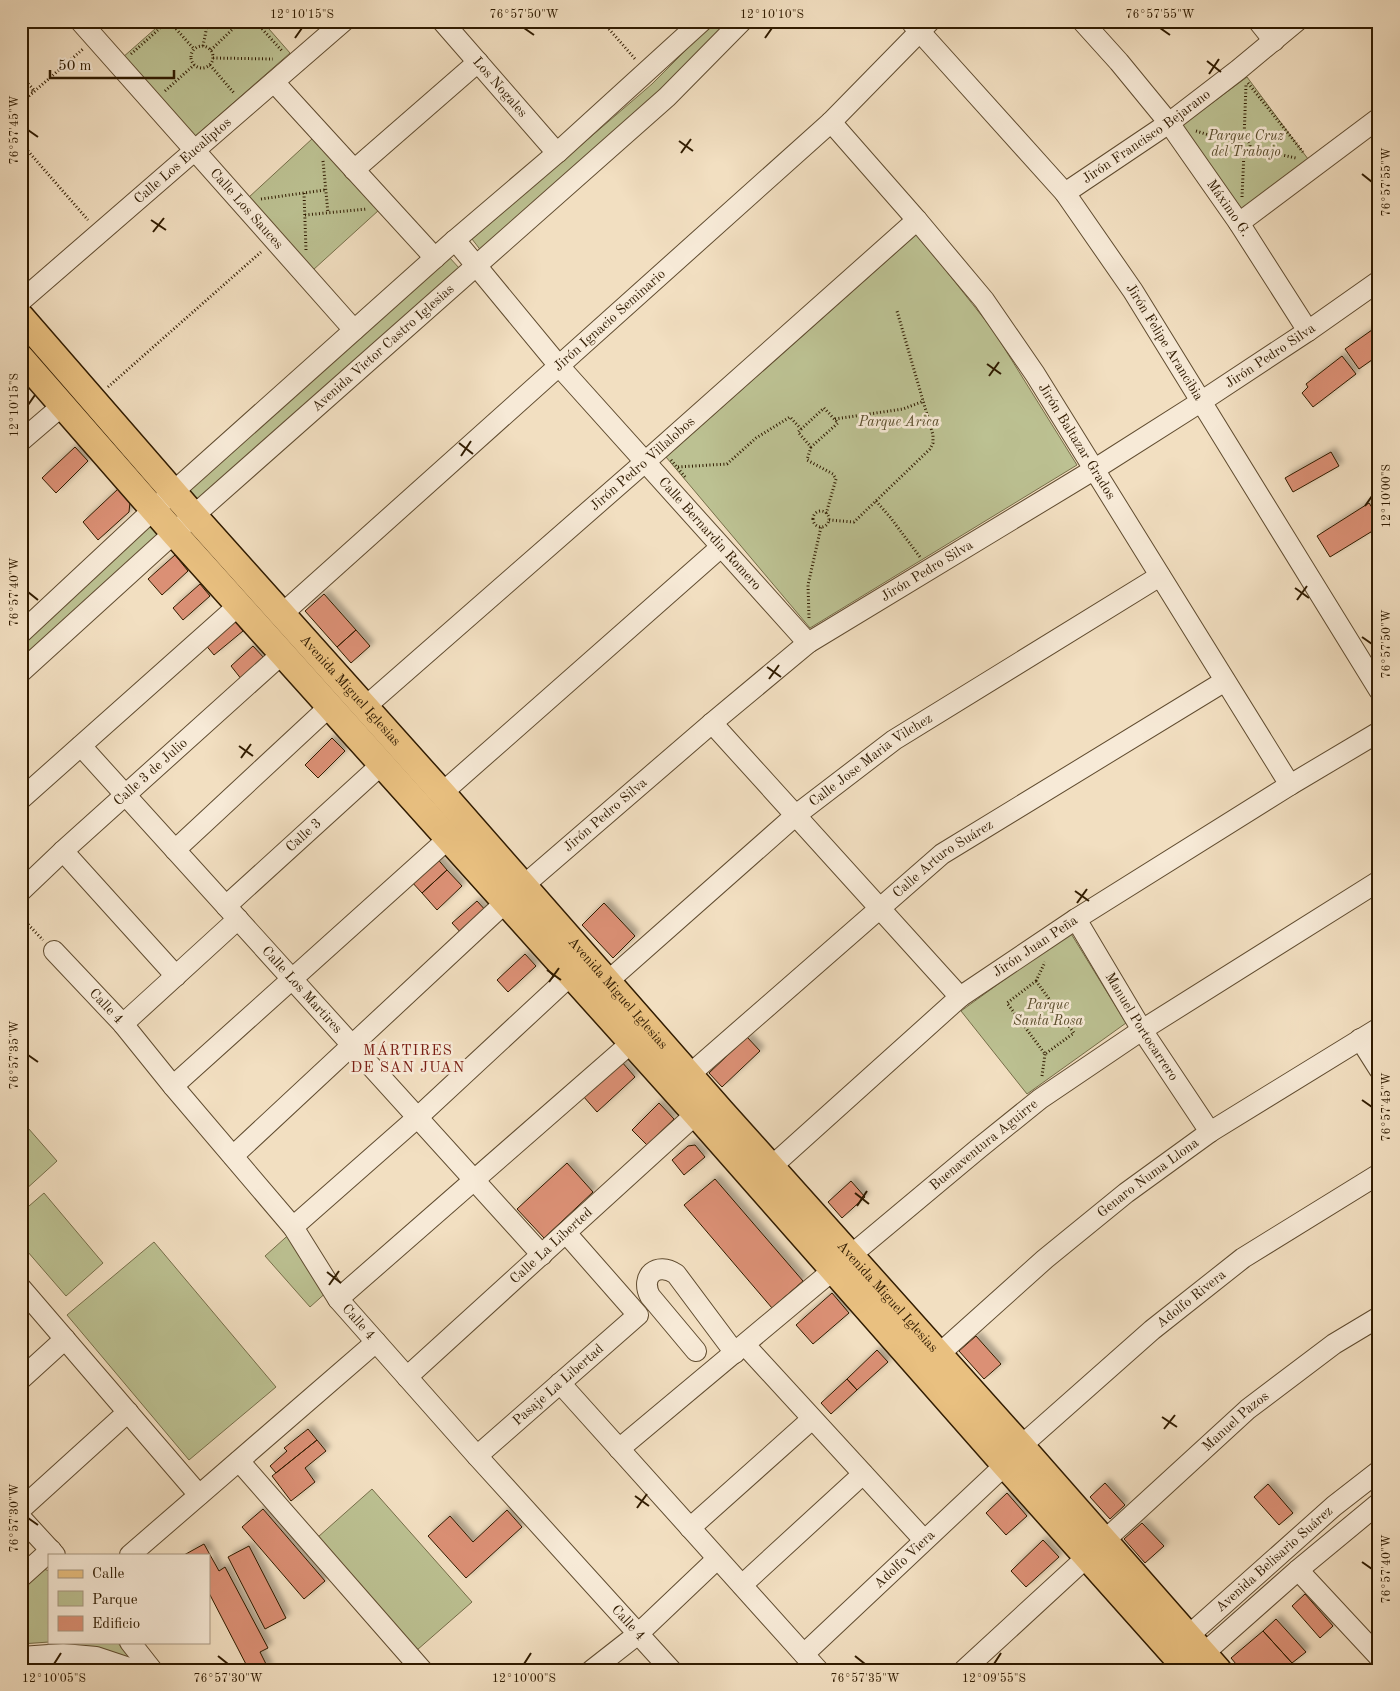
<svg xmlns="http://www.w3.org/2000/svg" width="1400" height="1691" viewBox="0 0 1400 1691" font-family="'Old Standard TT',serif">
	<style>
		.green { fill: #bcc192; stroke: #766e49 }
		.building { fill: #db9074; stroke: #301b00; filter: url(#shadow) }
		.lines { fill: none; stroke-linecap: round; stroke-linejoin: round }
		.minor-casing { stroke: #604c30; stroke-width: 22 }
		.major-casing { stroke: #301b00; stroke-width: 29 }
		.path { stroke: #301b00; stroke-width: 3; stroke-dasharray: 1 2.5; stroke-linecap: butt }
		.minor { stroke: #f7ead7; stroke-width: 20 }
		.major { stroke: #e9c080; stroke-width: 26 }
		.ticks { fill: none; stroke: #301b00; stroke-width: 2 }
		.labels { text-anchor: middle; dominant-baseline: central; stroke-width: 5; stroke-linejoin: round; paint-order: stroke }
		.street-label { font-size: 14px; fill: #301b00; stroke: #f7ead7 }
		.park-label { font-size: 14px; font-style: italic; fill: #5a4d2c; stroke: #f7ead7 }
		.neighbourhood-label { font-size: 15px; letter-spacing: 1px; fill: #7a1f14; stroke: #f7ead7 }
		.neatline { fill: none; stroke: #301b00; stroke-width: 2 }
		.ticks-label { font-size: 12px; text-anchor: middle; fill: #301b00 }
	</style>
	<defs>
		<filter id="shadow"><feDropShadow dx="4.5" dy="-4.5" stdDeviation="2.5" flood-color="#0004"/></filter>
	</defs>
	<rect width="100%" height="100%" fill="#f2dfc1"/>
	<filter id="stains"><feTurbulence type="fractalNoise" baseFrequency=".004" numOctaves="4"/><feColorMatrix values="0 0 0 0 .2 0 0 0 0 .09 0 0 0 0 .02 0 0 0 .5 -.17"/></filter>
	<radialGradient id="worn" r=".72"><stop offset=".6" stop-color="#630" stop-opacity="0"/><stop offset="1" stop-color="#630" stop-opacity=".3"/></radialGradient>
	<path class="green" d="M164,21H262L290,53L192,139L122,58Z
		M715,21H735L657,97L482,252L472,239L652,84Z
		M1247,77L1311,163L1244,212L1181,126Z
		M313,138L379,210L313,270L248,198Z
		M917,234L993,330L1077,465L810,628L666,457Z
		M449,257L460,269L199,502L188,489Z
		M155,520L165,531L21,663V644Z
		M1070,932L1126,1023L1027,1094L961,1011Z
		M21,1120L57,1161L24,1191L21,1187Z
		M44,1193L103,1263L66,1296L21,1244V1213Z
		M294,1230L339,1281L310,1307L265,1256Z
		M154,1242L276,1387L189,1460L67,1315Z
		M372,1489L472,1602L417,1650L318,1537Z
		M44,1569L49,1571V1642L21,1644V1584Z
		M59,1642H117L135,1662L96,1648Z"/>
	<path class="building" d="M1379,325V355L1359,369L1345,349Z
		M1342,356L1356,374L1313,407L1302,393L1308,387L1306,384Z
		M75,447L88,461L56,493L42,478Z
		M1331,452L1339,466L1293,492L1285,478Z
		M118,489L130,502L129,512L98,540L83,522Z
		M1369,503L1379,518V527L1330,557L1317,536Z
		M175,555L188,571L162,595L148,579Z
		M200,584L210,596L183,620L173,608Z
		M324,594L356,630L337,647L305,611Z
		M233,618L243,631L214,655L204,643Z
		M356,630L370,646L351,663L337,647Z
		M253,646L265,659L242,680L231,666Z
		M332,738L345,751L318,778L305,765Z
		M435,856L447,870L422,893L410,880Z
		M447,870L462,886L437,910L422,893Z
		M477,901L488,913L463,935L452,923Z
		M604,903L635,936L613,958L582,925Z
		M525,954L536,966L508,992L497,980Z
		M747,1037L760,1051L722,1087L709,1073Z
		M621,1061L635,1077L597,1112L583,1096Z
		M659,1103L674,1119L647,1145L632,1130Z
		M695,1145L705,1157L684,1175L672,1160L688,1146Z
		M567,1163L593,1192L544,1238L517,1209Z
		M715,1179L803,1281L772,1308L684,1205Z
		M851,1181L865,1197L842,1218L828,1202Z
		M832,1293L849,1313L813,1344L796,1325Z
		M976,1336L1001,1364L984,1379L959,1351Z
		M877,1350L888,1362L857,1390L847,1379Z
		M847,1379L857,1390L831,1414L821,1403Z
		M308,1429L317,1440L276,1473L270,1466L287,1451L284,1448Z
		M317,1440L326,1451L305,1468L315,1482L291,1501L272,1476Z
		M1105,1483L1125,1505L1110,1519L1090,1497Z
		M1268,1484L1293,1513L1279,1525L1254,1497Z
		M1007,1493L1027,1516L1006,1535L986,1513Z
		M263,1509L325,1581L304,1599L242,1527Z
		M507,1510L522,1527L466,1578L428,1536L450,1516L473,1542Z
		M1142,1523L1164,1546L1145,1563L1124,1539Z
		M1043,1540L1059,1557L1026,1587L1011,1571Z
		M204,1544L219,1571L225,1567L268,1648L260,1652L269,1670H249L209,1593V1555H184Z
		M249,1546L286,1618L265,1629L228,1557Z
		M1305,1594L1333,1626L1320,1638L1292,1606Z
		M1276,1619L1306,1652L1292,1663L1263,1631Z
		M1263,1631L1292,1663L1285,1670H1241L1231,1658Z"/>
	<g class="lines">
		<defs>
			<g id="minor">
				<path id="s1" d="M80,21L354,330"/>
				<path id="s2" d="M442,21L557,153"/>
				<path id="s3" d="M1082,21L1119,62L1169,123L1239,223L1308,331"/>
				<path d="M1258,21L1274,41"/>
				<path id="s4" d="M912,23L1065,193L1133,291L1379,690"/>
				<path d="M274,82L435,258"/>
				<path id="s5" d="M831,122L917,220L984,300L1035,374L1290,785"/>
				<path d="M354,170L478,62"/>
				<path id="s6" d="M1065,193L1169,123L1238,70L1297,21"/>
				<path d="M1239,223L1379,118"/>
				<path id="s7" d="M455,240L559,366L808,643"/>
				<path id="s8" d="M21,301L344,21"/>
				<path d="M21,441L63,405"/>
				<path id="s9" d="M282,614L831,122L930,21"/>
				<path d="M21,633L154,509L455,240L557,153L702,21"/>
				<path id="s10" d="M21,672L174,533L667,97L742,21"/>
				<path id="s11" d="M365,707L645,462L917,220"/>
				<path d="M712,723L960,997"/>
				<path id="s12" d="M81,746L542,1255"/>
				<path d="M442,793L721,547"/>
				<path d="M21,799L239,605"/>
				<path d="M175,850L330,706"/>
				<path d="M63,851L176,976"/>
				<path id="s13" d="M21,891L63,851L283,653"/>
				<path id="s14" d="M226,906L382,764"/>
				<path id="s15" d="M1076,919L1142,1030L1210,1132"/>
				<path id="s16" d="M54,951L123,1024L173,1086L293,1227L338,1299L477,1456L671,1670"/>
				<path id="s17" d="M607,982L796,815L894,740L1160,576"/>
				<path d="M123,1024L238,919"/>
				<path d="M1360,1039L1379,1069"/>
				<path id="s18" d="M689,1075L942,854L1225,681"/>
				<path d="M173,1086L449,838"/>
				<path id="s19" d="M233,1156L523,886L712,723L808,643L1095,469L1202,401L1308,331L1379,281"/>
				<path id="s20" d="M771,1167L960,997L1076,919L1290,785L1379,732"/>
				<path d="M293,1227L418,1117L571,975"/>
				<path d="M21,1288L199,1495"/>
				<path d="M338,1299L631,1043"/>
				<path d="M745,1345L924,1540"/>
				<path d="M696,1351L650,1296C640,1276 657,1261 676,1274L735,1353"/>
				<path id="s21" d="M938,1355L1045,1259L1126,1193L1210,1132L1379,1028"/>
				<path id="s22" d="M407,1377L696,1114"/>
				<path d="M21,1379L65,1339"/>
				<path d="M560,1383L818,1670"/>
				<path id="s23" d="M1021,1446L1152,1330L1243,1258L1379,1174"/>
				<path id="s24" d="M619,1449L978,1149L1040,1099L1142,1030L1379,881"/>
				<path id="s25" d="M477,1456L638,1315L566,1233"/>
				<path d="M239,1461L422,1670"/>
				<path d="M21,1509L128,1412"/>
				<path d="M21,1518L55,1555"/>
				<path d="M690,1528L812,1419"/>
				<path id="s26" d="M1104,1541L1248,1409L1334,1344L1379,1317"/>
				<path d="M130,1555L376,1342"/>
				<path d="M1298,1570L1379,1657"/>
				<path d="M21,1577L51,1550"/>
				<path d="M742,1585L863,1474"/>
				<path d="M130,1642L152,1670"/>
				<path id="s27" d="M1178,1645L1334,1506L1379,1471"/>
				<path id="s28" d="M804,1654L1005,1465"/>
				<path d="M21,1657L63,1654L96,1657L135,1670"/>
				<path d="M1194,1662L1298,1570L1379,1503"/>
				<path d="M592,1670L638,1634L717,1559"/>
				<path d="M964,1670L1088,1556"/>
			</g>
			<g id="major">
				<path id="s29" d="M21,317L194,516L442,793L721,1111L1021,1446L1218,1670"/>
				<path d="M21,358L174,533L696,1114L1005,1465L1188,1670"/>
			</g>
		</defs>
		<use href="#minor" class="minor-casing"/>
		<use href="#major" class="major-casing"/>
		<path class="path" d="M169,21L194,49
			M255,21L283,52
			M602,21L636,60
			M191 57a11 11 0 1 1 22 0a11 11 0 1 1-22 0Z
			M203,46L208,21
			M211,50L241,21
			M131,54L168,21
			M213,58L273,59
			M210,65L234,93
			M21,76L35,91
			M1248,83L1303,152
			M21,91H34
			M165,91L194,65
			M21,103L83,49
			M1196,131L1238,144
			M1244,139L1246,85
			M1238 146a6 6 0 1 1 12 0a6 6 0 1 1-12 0Z
			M21,143L88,220
			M1250,148L1296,158
			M323,161L328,213
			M304,193L306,250
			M1242,197L1244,152
			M261,199L325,190
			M305,215L367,209
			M108,387L261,252
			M824,408L838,423L811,447L798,432Z
			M835,419L903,409L924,401
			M811,447L807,460L833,474L836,479L826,514
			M671,460L686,478
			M678,467L727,464L756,438L790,417L801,429
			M876,501L890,517L920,557
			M813 519a8 8 0 1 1 16 0a8 8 0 1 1-16 0Z
			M829,520L854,522L930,449L933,443V435L897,311
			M809,618L808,585L821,527
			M21,917L43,940
			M1036,981L1074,1033L1045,1054L1007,1003Z
			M1036,981L1045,962
			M1042,1076L1045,1054"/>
		<use href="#minor" class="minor"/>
		<use href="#major" class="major"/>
	</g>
	<path class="ticks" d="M524,28L534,35M1160,28L1170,35M295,38L302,28M765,38L772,28M1207,61L1221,72M1209,74L1219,59M28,130L38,137M679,141L693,151M681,153L691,139M1362,174L1372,182M151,220L166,230M153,232L164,218M987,364L1001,374M989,376L999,362M28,405L35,395M459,443L473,454M461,456L471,441M1365,506L1372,496M1295,588L1309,598M28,592L38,600M1297,600L1307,586M1362,637L1372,644M767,667L781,677M769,679L779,665M239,746L253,756M241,758L251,744M1075,891L1089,901M1077,903L1087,889M547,970L561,980M549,982L559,968M28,1055L38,1062M1362,1100L1372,1107M855,1193L869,1204M857,1206L867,1191M327,1272L341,1283M329,1285L339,1271M1162,1417L1177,1427M1164,1429L1175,1415M635,1496L649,1506M637,1508L647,1494M28,1518L38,1525M1362,1562L1372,1569M218,1656L228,1664M855,1656L865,1664M54,1664L61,1653M524,1664L531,1653M994,1664L1001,1653"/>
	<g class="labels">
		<g class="street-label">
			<text stroke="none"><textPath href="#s2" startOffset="88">Los Nogales</textPath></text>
			<text stroke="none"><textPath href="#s6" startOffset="99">Jirón Francisco Bejarano</textPath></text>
			<text stroke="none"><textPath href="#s8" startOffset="214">Calle Los Eucaliptos</textPath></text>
			<text stroke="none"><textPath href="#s3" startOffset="238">Máximo G.</textPath></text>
			<text stroke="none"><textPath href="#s1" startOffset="251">Calle Los Sauces</textPath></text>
			<text stroke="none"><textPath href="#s9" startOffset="440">Jirón Ignacio Seminario</textPath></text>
			<text stroke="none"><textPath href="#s4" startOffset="408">Jirón Felipe Arancibia</textPath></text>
			<text stroke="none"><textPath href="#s10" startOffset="486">Avenida Victor Castro Iglesias</textPath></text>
			<text stroke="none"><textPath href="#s19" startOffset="1315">Jirón Pedro Silva</textPath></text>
			<text stroke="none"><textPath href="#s5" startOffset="404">Jirón Baltazar Grados</textPath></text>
			<text stroke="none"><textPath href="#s11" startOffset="369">Jirón Pedro Villalobos</textPath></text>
			<text stroke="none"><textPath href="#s7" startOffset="389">Calle Bernardin Romero</textPath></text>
			<text stroke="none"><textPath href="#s19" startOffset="910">Jirón Pedro Silva</textPath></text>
			<text stroke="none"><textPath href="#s29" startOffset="498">Avenida Miguel Iglesias</textPath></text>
			<text stroke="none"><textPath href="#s17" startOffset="345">Calle Jose Maria Vilchez</textPath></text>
			<text stroke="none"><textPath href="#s13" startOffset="176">Calle 3 de Julio</textPath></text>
			<text stroke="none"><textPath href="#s19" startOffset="505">Jirón Pedro Silva</textPath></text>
			<text stroke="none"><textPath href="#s14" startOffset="105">Calle 3</textPath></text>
			<text stroke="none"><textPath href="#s18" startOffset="334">Calle Arturo Suárez</textPath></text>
			<text stroke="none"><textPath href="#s20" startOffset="345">Jirón Juan Peña</textPath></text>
			<text stroke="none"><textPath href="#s12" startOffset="329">Calle Los Martires</textPath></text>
			<text stroke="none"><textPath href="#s29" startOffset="902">Avenida Miguel Iglesias</textPath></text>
			<text stroke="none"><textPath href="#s16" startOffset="76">Calle 4</textPath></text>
			<text stroke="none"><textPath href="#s15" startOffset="126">Manuel Portocarrero</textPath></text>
			<text stroke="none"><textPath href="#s24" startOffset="475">Buenaventura Aguirre</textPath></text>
			<text stroke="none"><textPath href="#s21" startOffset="275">Genaro Numa Llona</textPath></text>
			<text stroke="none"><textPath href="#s22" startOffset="195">Calle La Liberted</textPath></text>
			<text stroke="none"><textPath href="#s29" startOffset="1308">Avenida Miguel Iglesias</textPath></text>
			<text stroke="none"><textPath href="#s23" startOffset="225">Adolfo Rivera</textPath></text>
			<text stroke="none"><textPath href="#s16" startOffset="481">Calle 4</textPath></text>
			<text stroke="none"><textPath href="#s25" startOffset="108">Pasaje La Libertad</textPath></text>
			<text stroke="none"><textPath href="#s26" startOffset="178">Manuel Pazos</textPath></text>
			<text stroke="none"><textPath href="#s28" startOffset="138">Adolfo Viera</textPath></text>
			<text stroke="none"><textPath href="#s27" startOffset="129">Avenida Belisario Suárez</textPath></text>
			<text stroke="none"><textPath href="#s16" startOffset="885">Calle 4</textPath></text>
		</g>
		<g class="park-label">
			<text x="1246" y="136">Parque Cruz<tspan x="1246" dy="16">del Trabajo</tspan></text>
			<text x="899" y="422">Parque Arica</text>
			<text x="1048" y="1005">Parque<tspan x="1048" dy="16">Santa Rosa</tspan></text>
		</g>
		<g class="neighbourhood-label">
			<text x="408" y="1051">MÁRTIRES<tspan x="408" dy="17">DE SAN JUAN</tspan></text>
		</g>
	</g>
	<rect width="1400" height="1691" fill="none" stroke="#f2dfc1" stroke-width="55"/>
	<rect x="48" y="1554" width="162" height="90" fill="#f7ead7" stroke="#a79781"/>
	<rect x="58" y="1570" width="25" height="8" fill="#e9c080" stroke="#a79781"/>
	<text x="92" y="1578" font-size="15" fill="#301b00">Calle</text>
	<rect x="58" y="1591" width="25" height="15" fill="#bcc192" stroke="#a79781"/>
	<text x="92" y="1604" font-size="15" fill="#301b00">Parque</text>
	<rect x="58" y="1616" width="25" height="15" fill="#db9074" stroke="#a79781"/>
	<text x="92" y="1628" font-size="15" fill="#301b00">Edificio</text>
	<path d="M50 70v8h124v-8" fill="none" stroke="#301b00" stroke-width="2.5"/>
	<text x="58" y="70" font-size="15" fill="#301b00" stroke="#f7ead7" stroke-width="4" paint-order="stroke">50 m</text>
	<rect x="28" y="28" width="1344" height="1636" class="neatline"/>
	<g class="ticks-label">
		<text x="302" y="18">12°10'15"S</text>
		<text x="524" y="18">76°57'50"W</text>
		<text x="772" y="18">12°10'10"S</text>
		<text x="1160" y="18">76°57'55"W</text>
		<text transform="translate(14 130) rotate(-90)" y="4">76°57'45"W</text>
		<text transform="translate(1386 182) rotate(-90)" y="4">76°57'55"W</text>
		<text transform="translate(14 405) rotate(-90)" y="4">12°10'15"S</text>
		<text transform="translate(1386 496) rotate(-90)" y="4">12°10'00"S</text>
		<text transform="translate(14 592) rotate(-90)" y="4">76°57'40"W</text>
		<text transform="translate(1386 644) rotate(-90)" y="4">76°57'50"W</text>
		<text transform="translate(14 1055) rotate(-90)" y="4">76°57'35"W</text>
		<text transform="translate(1386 1107) rotate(-90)" y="4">76°57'45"W</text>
		<text transform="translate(14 1518) rotate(-90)" y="4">76°57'30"W</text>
		<text transform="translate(1386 1569) rotate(-90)" y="4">76°57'40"W</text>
		<text x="54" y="1682">12°10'05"S</text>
		<text x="228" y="1682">76°57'30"W</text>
		<text x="524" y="1682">12°10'00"S</text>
		<text x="865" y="1682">76°57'35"W</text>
		<text x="994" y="1682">12°09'55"S</text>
	</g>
	<rect width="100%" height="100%" filter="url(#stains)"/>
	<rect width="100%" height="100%" fill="url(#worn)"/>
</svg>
